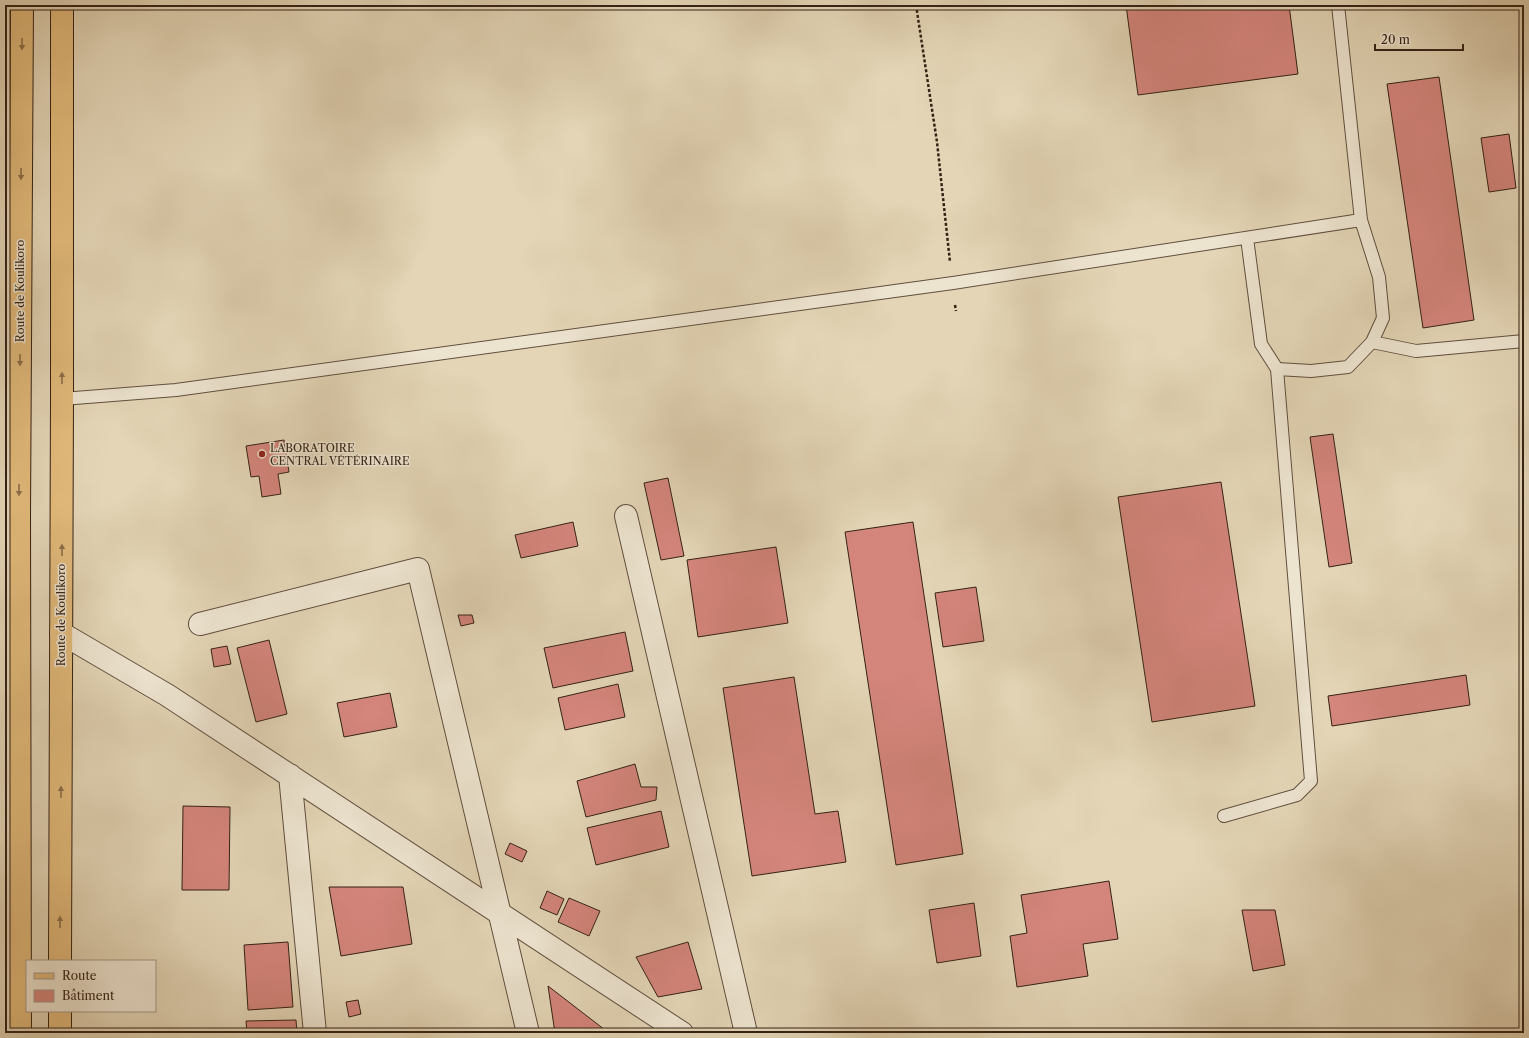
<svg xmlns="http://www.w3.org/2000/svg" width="1529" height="1038" viewBox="0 0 1529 1038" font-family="'Libre Caslon Text',serif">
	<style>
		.building { fill: #d4857c; stroke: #342216 }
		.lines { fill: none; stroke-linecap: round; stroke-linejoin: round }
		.lane-casing { stroke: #604f3e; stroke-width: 14 }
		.street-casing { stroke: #604f3e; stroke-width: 24 }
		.primary-casing { stroke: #342216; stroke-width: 24 }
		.path { stroke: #342216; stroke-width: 2.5; stroke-dasharray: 3 2; stroke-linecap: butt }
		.lane { stroke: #ede4d0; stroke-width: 12 }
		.street { stroke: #ede4d0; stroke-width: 22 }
		.primary { stroke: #e2ba7b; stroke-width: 22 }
		.oneway { fill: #8b6e48 }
		.poi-dot { fill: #8f2418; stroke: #ede4d0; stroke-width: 1.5 }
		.labels { text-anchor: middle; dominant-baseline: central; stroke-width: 3; stroke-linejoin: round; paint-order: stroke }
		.street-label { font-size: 11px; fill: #342216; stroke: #ede4d0 }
		.poi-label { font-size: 11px; fill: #342216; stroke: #ede4d0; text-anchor: start }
	</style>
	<rect width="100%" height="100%" fill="#e3d5b6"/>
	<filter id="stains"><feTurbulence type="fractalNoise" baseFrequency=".005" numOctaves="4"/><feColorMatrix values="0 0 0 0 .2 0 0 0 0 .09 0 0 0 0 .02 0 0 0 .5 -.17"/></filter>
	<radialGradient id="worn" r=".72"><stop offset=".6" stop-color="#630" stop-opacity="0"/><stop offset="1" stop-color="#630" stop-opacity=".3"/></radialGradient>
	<path class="building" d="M1126,5H1289L1298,74L1138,95Z
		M1439,77L1474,320L1423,328L1387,84Z
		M1509,134L1516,188L1489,192L1481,138Z
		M1333,434L1352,563L1329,567L1310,437Z
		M284,440L289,472L278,474L281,494L262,497L259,476L251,477L246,446Z
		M668,478L684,556L661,560L644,483Z
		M1221,482L1255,706L1152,722L1118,497Z
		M573,522L578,546L521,558L515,535Z
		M913,522L963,854L896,865L845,532Z
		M776,547L788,623L698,637L687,560Z
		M976,587L984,641L943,647L935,593Z
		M458,615H472L474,623L461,626Z
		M625,632L633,671L553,688L544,648Z
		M269,640L287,714L256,722L237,648Z
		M227,646L231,664L214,667L211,649Z
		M1466,675L1470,705L1332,726L1328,696Z
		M794,677L815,814L838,811L846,862L752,876L723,688Z
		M618,684L625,717L565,730L558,698Z
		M390,693L397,727L344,737L337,703Z
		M635,764L641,787H657L656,800L586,817L577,781Z
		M183,806L230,807L229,890H182Z
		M661,811L669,847L596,865L587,828Z
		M510,843L527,851L522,862L505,854Z
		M1109,881L1118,939L1083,944L1088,976L1017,987L1010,936L1027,933L1021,895Z
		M329,887H403L412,944L341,956Z
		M547,891L564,899L557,915L540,908Z
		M569,898L600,911L589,936L558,922Z
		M974,903L981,956L937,963L929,910Z
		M1242,910H1275L1285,965L1253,971Z
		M288,942L293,1007L248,1010L244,945Z
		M688,942L702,989L658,997L636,957Z
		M548,986L609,1033H555Z
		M358,1000L361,1014L349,1017L346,1002Z
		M296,1020L297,1033H247L246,1021Z"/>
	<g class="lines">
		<defs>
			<path id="lane" d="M1247,238L1261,344L1277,369L1311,371L1348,367L1372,342L1383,318L1379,277L1361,220
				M1372,342L1416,351L1524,341
				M62,399L176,390L953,283L1361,220L1338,5
				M5,694L19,704
				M1224,816L1297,795L1311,781L1277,369"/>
			<path id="street" d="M5,510L19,515
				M626,516L746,1033
				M200,624L418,569L528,1033
				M61,633L167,695L682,1033
				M290,775L315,1033"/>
			<path id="primary" d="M60,961L62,399V5
				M20,1033L19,515L22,5
				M60,1033V1011"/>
		</defs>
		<use href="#lane" class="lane-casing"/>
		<use href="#street" class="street-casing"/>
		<use href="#primary" class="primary-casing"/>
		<path class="path" d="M916,5L937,142L950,262
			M955,305L956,311"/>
		<use href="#lane" class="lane"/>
		<use href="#street" class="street"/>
		<use href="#primary" class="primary"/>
	</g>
	<defs><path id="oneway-solid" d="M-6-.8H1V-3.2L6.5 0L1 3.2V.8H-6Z"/></defs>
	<g class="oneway">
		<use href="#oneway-solid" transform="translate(22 44) rotate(90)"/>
		<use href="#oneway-solid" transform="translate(21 174) rotate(90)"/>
		<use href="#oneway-solid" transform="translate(20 360) rotate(90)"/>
		<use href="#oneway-solid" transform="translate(62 378) rotate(-90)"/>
		<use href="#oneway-solid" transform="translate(19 490) rotate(90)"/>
		<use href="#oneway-solid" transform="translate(62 550) rotate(-90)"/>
		<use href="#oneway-solid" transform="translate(61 792) rotate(-90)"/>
		<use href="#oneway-solid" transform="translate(60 922) rotate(-90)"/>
	</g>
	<circle class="poi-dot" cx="262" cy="454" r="4"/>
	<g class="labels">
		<g class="street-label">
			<text transform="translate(20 291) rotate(-90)">Route de Koulikoro</text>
			<text transform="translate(61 615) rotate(-90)">Route de Koulikoro</text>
		</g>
		<g class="poi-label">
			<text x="270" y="448">LABORATOIRE<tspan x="270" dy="13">CENTRAL VÉTÉRINAIRE</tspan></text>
		</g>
	</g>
	<rect width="1529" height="1038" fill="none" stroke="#e3d5b6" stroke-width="20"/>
	<rect x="6" y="6" width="1517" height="1026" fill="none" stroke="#342216" stroke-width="2"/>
	<rect x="10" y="10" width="1509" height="1018" fill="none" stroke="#342216"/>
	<rect x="26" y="960" width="130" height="52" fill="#ede4d0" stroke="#a39686"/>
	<rect x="34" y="973" width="20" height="6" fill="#e2ba7b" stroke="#a39686"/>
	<text x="62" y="980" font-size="12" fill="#342216">Route</text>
	<rect x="34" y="990" width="20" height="12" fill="#d4857c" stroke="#a39686"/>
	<text x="62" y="1000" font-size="12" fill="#342216">Bâtiment</text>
	<path d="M1375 44v6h88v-6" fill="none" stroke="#342216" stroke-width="2"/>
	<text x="1381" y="44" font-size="12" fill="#342216" stroke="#ede4d0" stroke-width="3" paint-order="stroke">20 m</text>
	<rect width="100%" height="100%" filter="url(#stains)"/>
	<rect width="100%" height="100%" fill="url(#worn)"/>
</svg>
